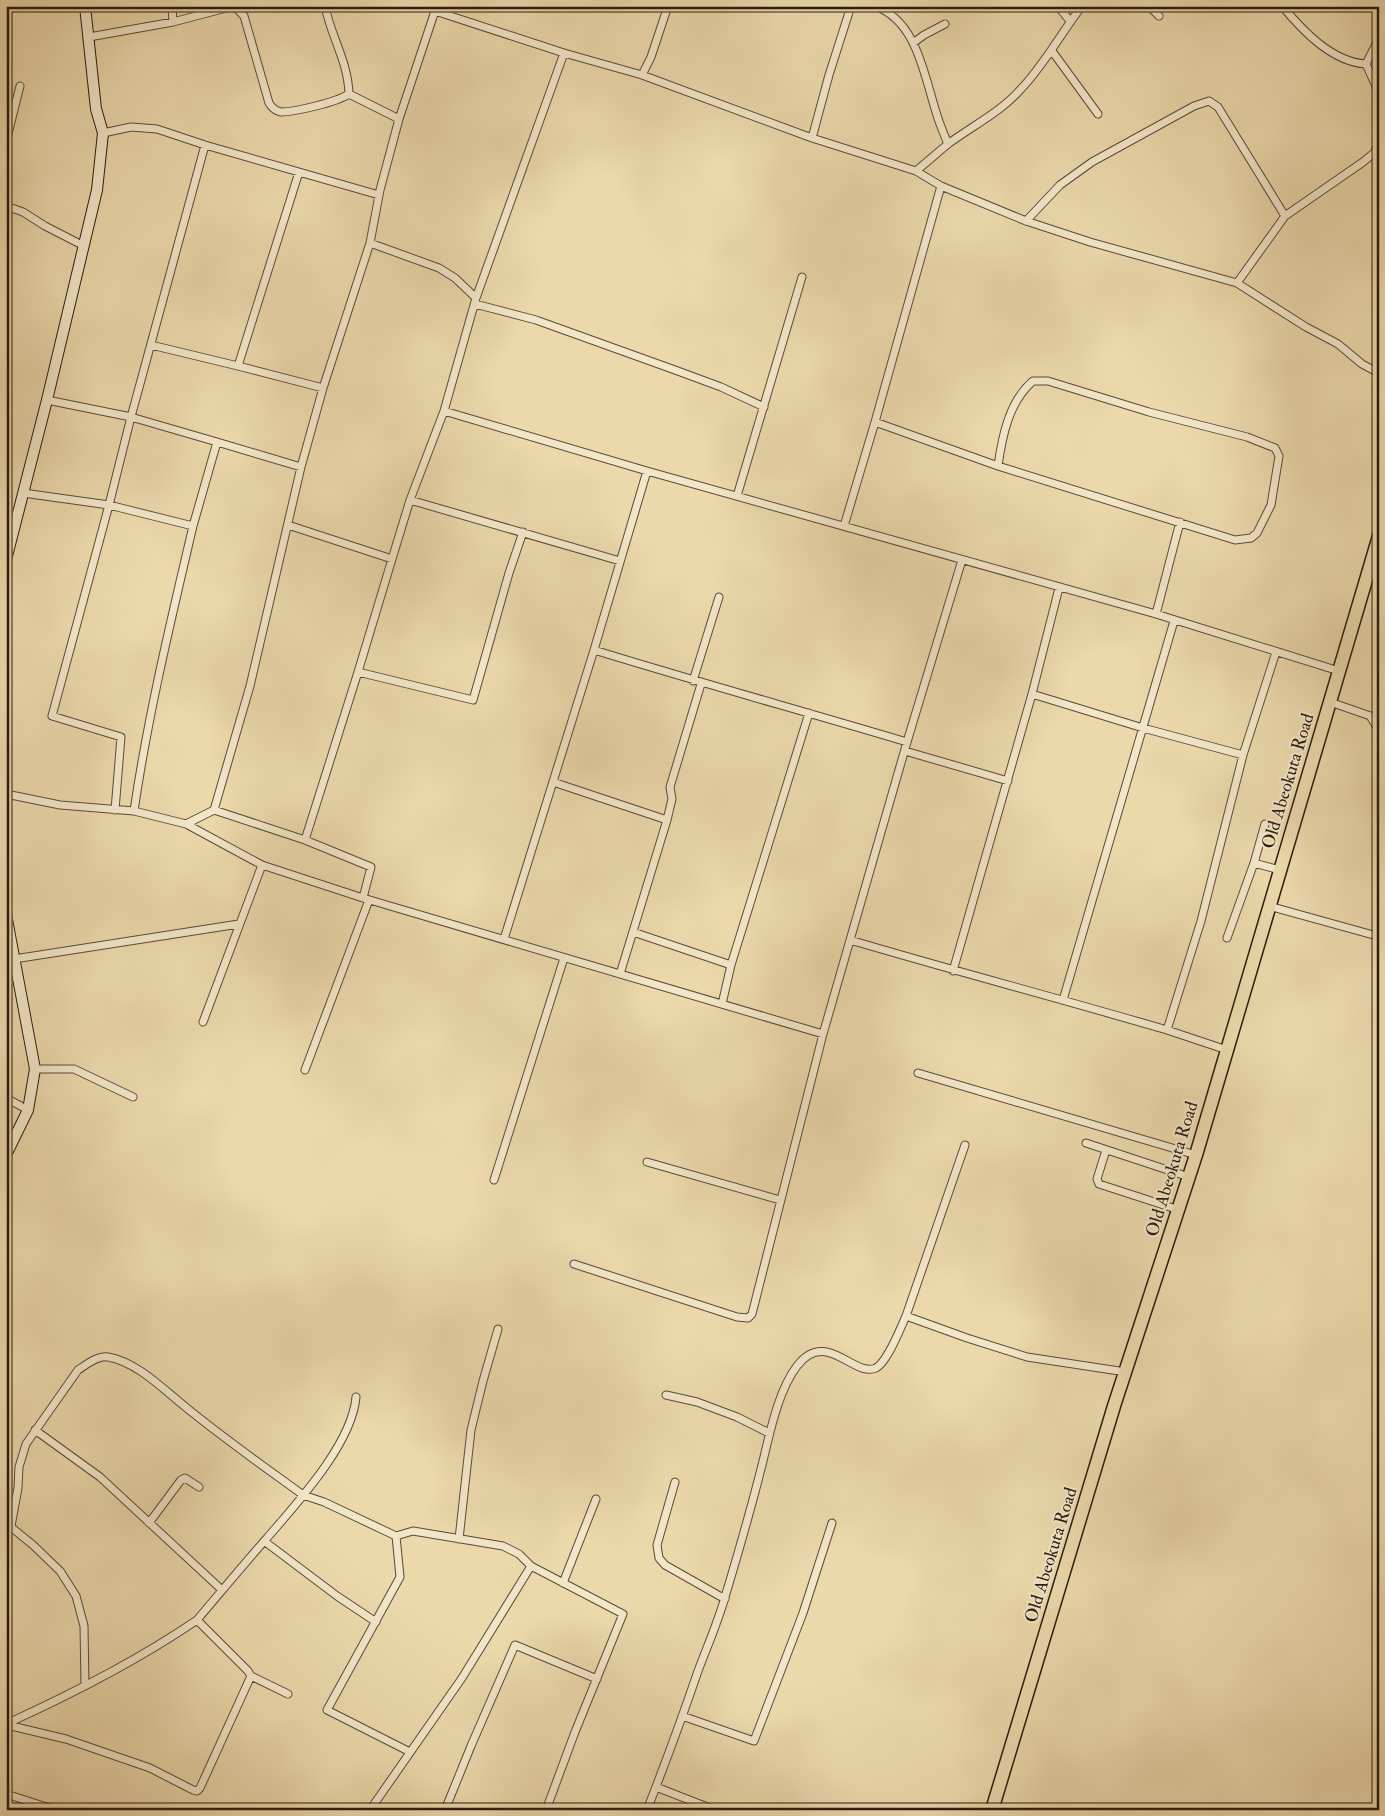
<svg xmlns="http://www.w3.org/2000/svg" width="1385" height="1816" viewBox="0 0 1385 1816" font-family="'IM FELL Double Pica',serif">
	<style>
		.lines { fill: none; stroke-linecap: round; stroke-linejoin: round }
		.street-casing { stroke: #5a4a38; stroke-width: 9 }
		.secondary-casing { stroke: #2a1b11; stroke-width: 12 }
		.highway-casing { stroke: #2a1b11; stroke-width: 15 }
		.street { stroke: #f2e6c8; stroke-width: 7 }
		.secondary { stroke: #f2e6c8; stroke-width: 10 }
		.highway { stroke: #ebd8ab; stroke-width: 12 }
		.labels { text-anchor: middle; dominant-baseline: central; stroke-width: 4; stroke-linejoin: round; paint-order: stroke }
		.street-label { font-size: 18px; fill: #2a1b11; stroke: #f2e6c8 }
	</style>
	<rect width="100%" height="100%" fill="#ebd8ab"/>
	<filter id="stains"><feTurbulence type="fractalNoise" baseFrequency=".004" numOctaves="4"/><feColorMatrix values="0 0 0 0 .2 0 0 0 0 .09 0 0 0 0 .02 0 0 0 .5 -.17"/></filter>
	<radialGradient id="worn" r=".72"><stop offset=".6" stop-color="#630" stop-opacity="0"/><stop offset="1" stop-color="#630" stop-opacity=".3"/></radialGradient>
	<g class="lines">
		<defs>
			<path id="street" d="M172,6L173,22
				M325,6C331,37 348,61 349,94
				M875,6C917,21 924,75 936,112C939,123 944,134 948,144
				M1058,6L1070,21
				M1149,6L1159,16
				M1282,6C1303,31 1332,62 1366,64
				M89,37L173,22L230,7L236,8L244,16L269,103C272,108 275,111 281,112C295,112 337,102 349,94
				M1379,38L1366,64L1379,93
				M913,43L924,35L945,24
				M1052,51L1098,114
				M642,75L651,57L668,6
				M349,94L399,119
				M103,133L131,127L157,129L205,145L379,195
				M812,138L829,75L851,6
				M6,142L20,86
				M916,171C927,162 937,153 948,144C972,126 1001,112 1021,89C1045,64 1061,33 1082,6
				M6,206L23,212L45,226L84,246
				M1026,221L1060,185L1092,162L1194,106L1209,101L1218,107L1285,216
				M370,243L439,268L455,278L476,298
				M1237,283L1285,216L1363,162L1374,153L1379,143
				M475,304L536,320L675,370L721,387L764,407
				M151,345L238,366L299,172
				M238,366L323,388
				M47,400L131,417L217,442L193,526
				M444,411L647,471L1156,614L1339,671
				M875,422L998,466L1235,540L1251,538L1257,533L1271,505L1279,456L1275,448L1247,437L1149,412L1048,381H1033C1009,401 1002,437 998,466
				M217,442L301,467
				M23,493L109,505L193,526C171,620 148,715 134,811
				M737,496L802,277
				M410,500L620,561
				M288,525L392,559L410,500L444,411L476,298L564,53
				M844,526L875,422L941,186
				M1156,614L1180,522
				M594,650C698,682 803,711 907,742
				M358,672L473,700L509,573L523,532
				M693,681L719,597
				M1032,694L1143,728L1243,755
				M1330,702L1379,719
				M1370,716L1379,730
				M905,751L1008,781
				M553,782L667,820
				M6,794L60,805L134,811L186,824L262,865L363,898L823,1034
				M115,810L121,737L52,716L109,505L131,417L205,145
				M214,810L250,686L301,467L323,388L370,243L380,190L399,119L435,11L564,53L642,75L812,138L916,171L941,186L1026,221L1090,242L1237,283L1306,327L1338,344L1362,364L1379,373
				M186,824L214,810L305,840L371,867L363,898
				M305,840L358,672L392,559
				M1254,863L1280,870
				M1269,906L1377,936
				M633,932L731,965
				M1227,938L1254,863L1265,824
				M504,939L594,650L647,471
				M850,940C955,971 1061,999 1167,1030L1201,921L1243,755L1276,652
				M14,959L239,924
				M953,971L1032,694L1059,588
				M620,974L667,820L672,799L670,787L701,684
				M1063,1000L1174,621
				M722,1004L731,965L809,713
				M203,1022L262,865
				M1167,1030L1227,1050
				M35,1069H74L133,1097
				M305,1070L369,900
				M918,1073L1196,1155
				M6,1098L28,1110
				M1086,1143L1189,1177
				M965,1145L906,1316L967,1338L1027,1357L1126,1372
				M1106,1150L1097,1179L1099,1184L1179,1210
				M647,1162L780,1200
				M494,1180L564,958
				M574,1264L737,1317L748,1318L752,1314L823,1034L907,742L962,560
				M666,1395L697,1402L737,1417L769,1433
				M35,1430L100,1477L222,1590
				M675,1482L657,1545L659,1558L665,1565L725,1599
				M6,1523L33,1545L60,1571L76,1596L84,1626L85,1686
				M149,1523L181,1480L185,1478L199,1487
				M11,1526L18,1488L19,1467L26,1444L78,1370C86,1365 98,1355 108,1357C139,1362 169,1395 193,1413C229,1442 266,1468 303,1495L324,1502L396,1536L413,1531L503,1546L519,1554L531,1566L623,1614L575,1732L546,1810
				M396,1536L400,1577L327,1710L410,1752
				M459,1539L471,1430L483,1381L498,1329
				M264,1541L337,1596L376,1622
				M563,1583L596,1499
				M197,1620C220,1593 243,1565 267,1538C297,1503 352,1444 356,1397
				M682,1716L754,1741L803,1613L832,1523
				M6,1724C72,1694 137,1661 197,1620L248,1671L251,1676L288,1694
				M7,1725L66,1739L150,1768L193,1790L197,1791L200,1788L251,1676
				M656,1787L715,1810
				M6,1794L56,1810
				M370,1810L462,1678L531,1566
				M445,1810L471,1746L515,1645L597,1679
				M647,1810C665,1764 682,1718 698,1671C707,1647 718,1622 725,1597C738,1554 750,1512 761,1469C769,1438 777,1392 797,1366C826,1328 854,1378 876,1368C888,1361 900,1329 906,1316"/>
			<path id="secondary" d="M6,560L47,400L97,190L103,133L96,109L85,6
				M6,914L35,1069L28,1110L6,1155"/>
			<path id="highway" d="M992,1810L1114,1406L1196,1155L1379,536"/>
		</defs>
		<use href="#street" class="street-casing"/>
		<use href="#secondary" class="secondary-casing"/>
		<use href="#highway" class="highway-casing"/>
		<use href="#street" class="street"/>
		<use href="#secondary" class="secondary"/>
		<use href="#highway" class="highway"/>
	</g>
	<g class="labels">
		<g class="street-label">
			<text transform="translate(1288 781) rotate(-73)">Old Abeokuta Road</text>
			<text transform="translate(1172 1169) rotate(-73)">Old Abeokuta Road</text>
			<text transform="translate(1051 1555) rotate(-73)">Old Abeokuta Road</text>
		</g>
	</g>
	<rect width="1385" height="1816" fill="none" stroke="#ebd8ab" stroke-width="25"/>
	<rect x="8" y="8" width="1370" height="1801" fill="none" stroke="#2a1b11" stroke-width="2.5"/>
	<rect x="12" y="12" width="1360" height="1791" fill="none" stroke="#2a1b11"/>
	<rect width="100%" height="100%" filter="url(#stains)"/>
	<rect width="100%" height="100%" fill="url(#worn)"/>
</svg>
